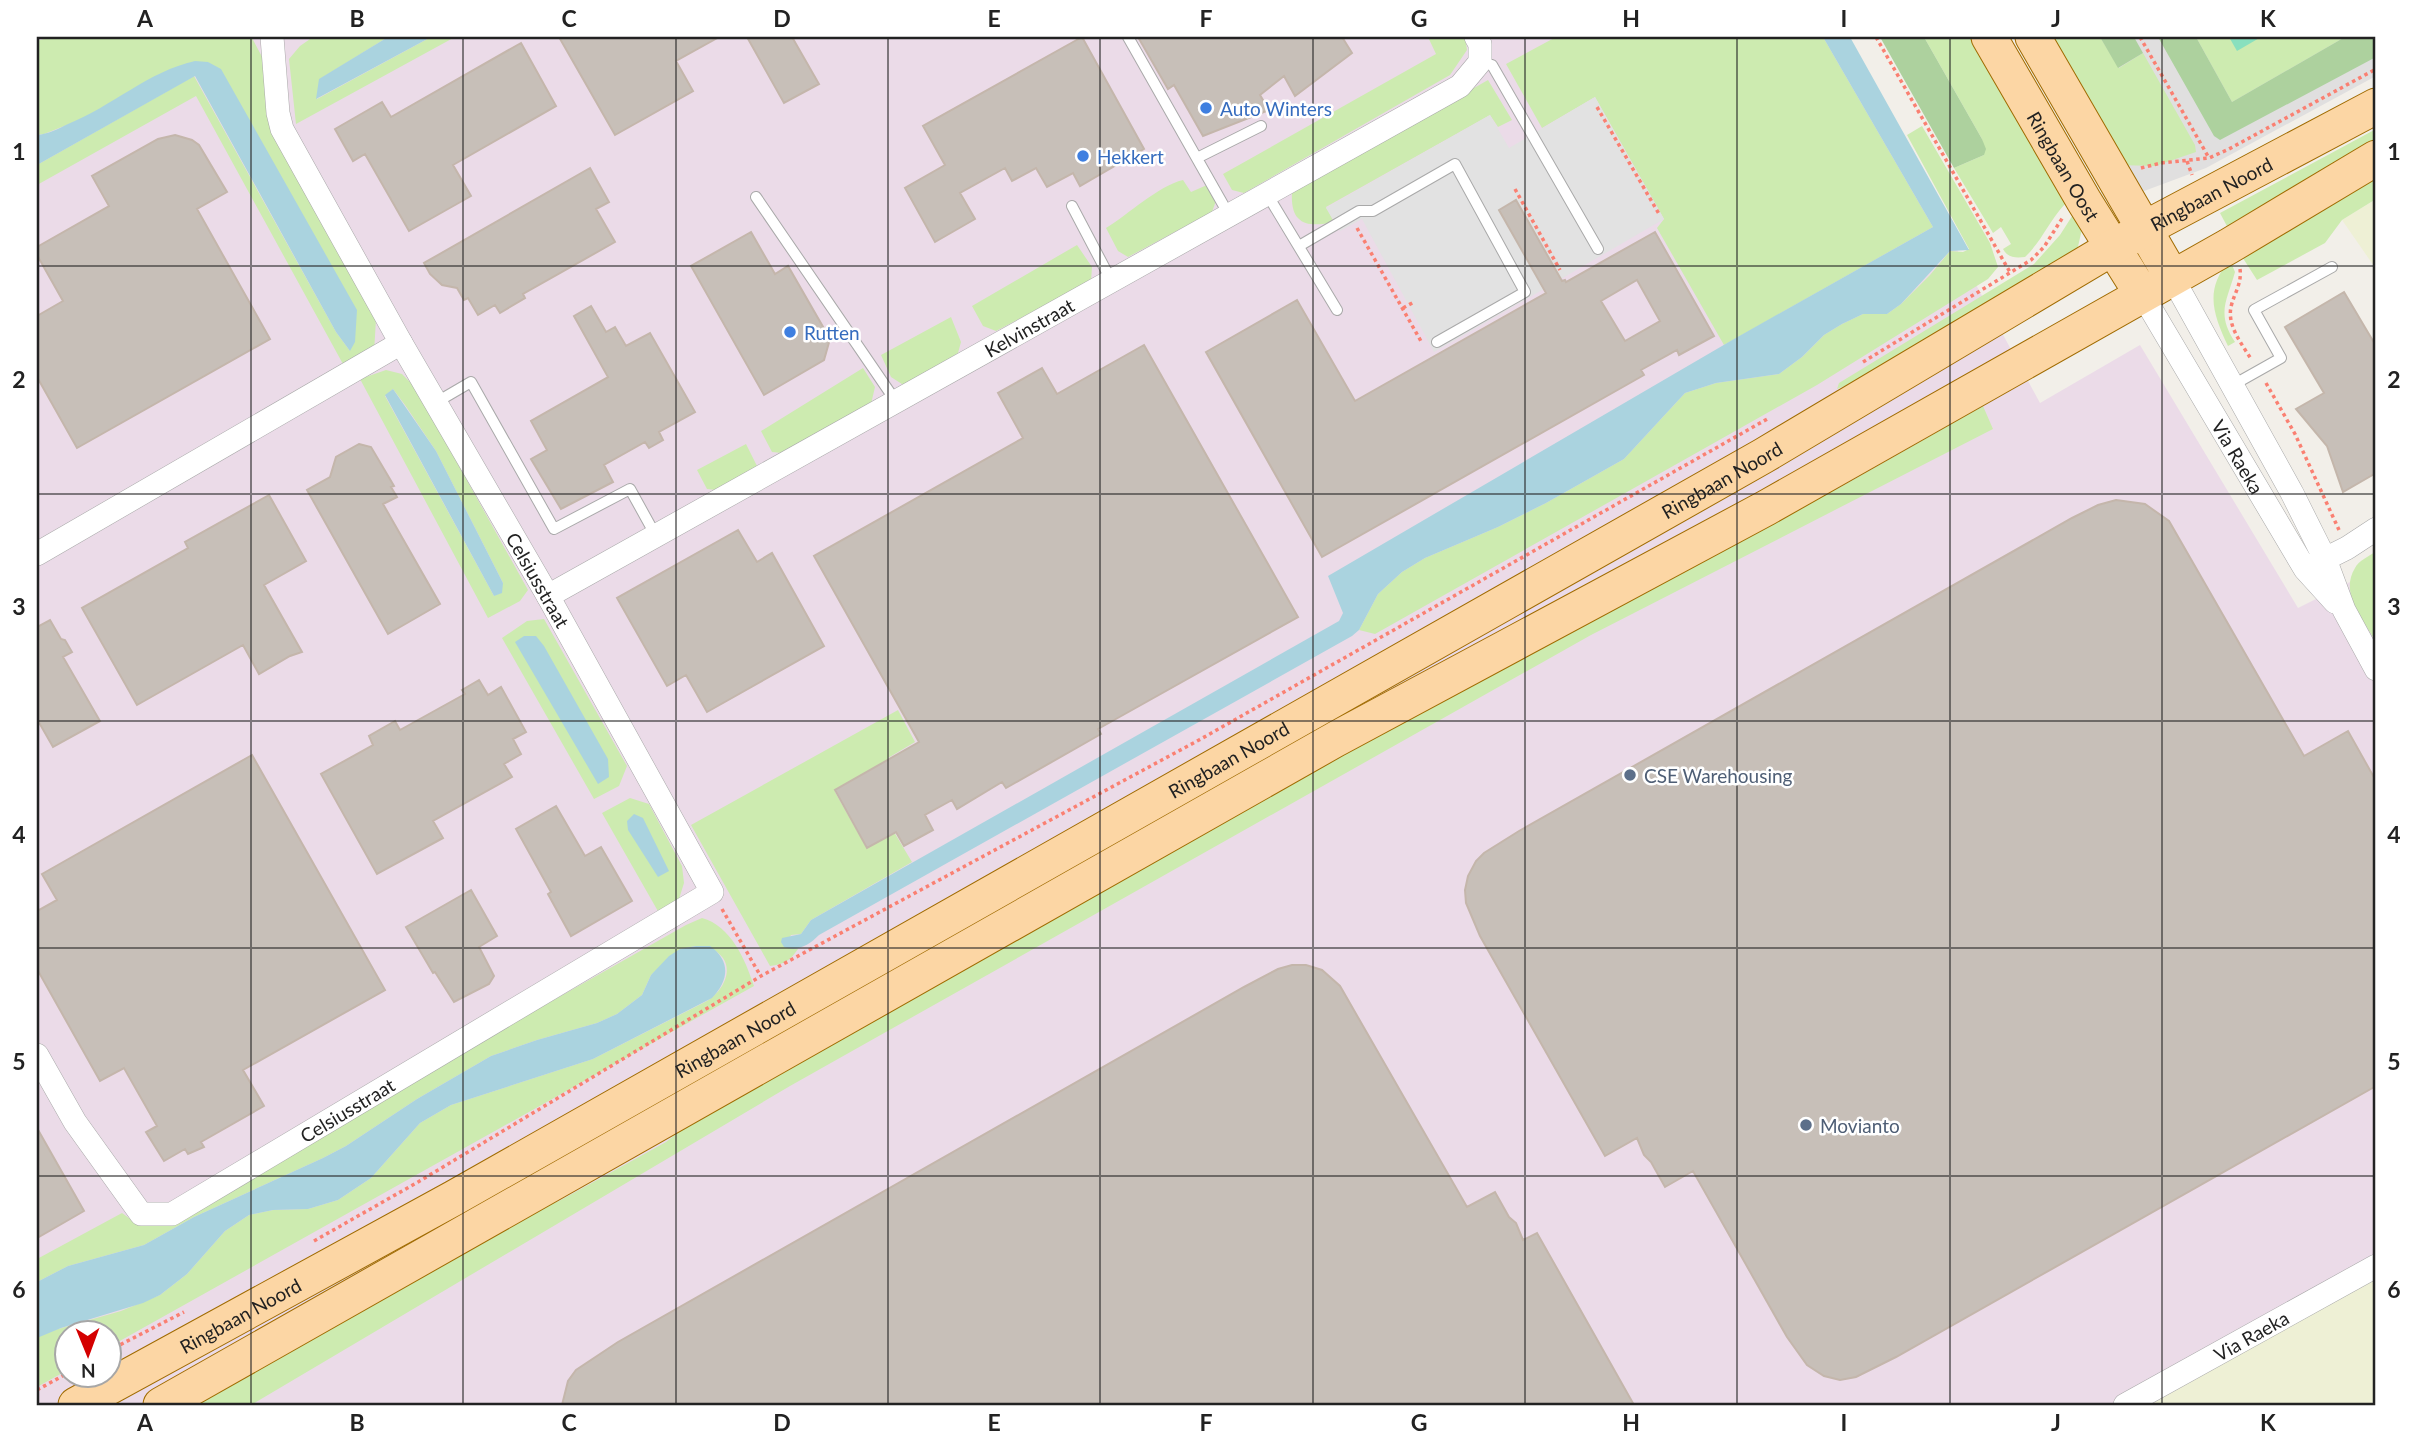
<svg xmlns="http://www.w3.org/2000/svg" width="2413" height="1442" viewBox="0 0 2413 1442" font-family="Lato,sans-serif">
	<style>
		.residential { fill: #e0dfdf }
		.industrial { fill: #ebdbe8; fill-rule: evenodd }
		.farmland { fill: #eef0d5 }
		.grass { fill: #cdebb0; fill-rule: evenodd }
		.forest { fill: #add19e }
		.pitch { fill: #88e0be }
		.parking { fill: #e2e2e2 }
		.water { fill: #aad3df }
		.building { fill: #c7bfb8; stroke: #c4b6ab; stroke-width: 2; fill-rule: evenodd }
		.lines { fill: none; stroke-linecap: round; stroke-linejoin: round }
		.lane-casing { stroke: #a9a9a9; stroke-width: 12 }
		.street-casing { stroke: #a9a9a9; stroke-width: 24 }
		.primary-casing { stroke: #a06b00; stroke-width: 37 }
		.path { stroke: #fa8072; stroke-width: 3.5; stroke-dasharray: 3.5 3.5; stroke-linecap: butt }
		.lane { stroke: #fff; stroke-width: 10 }
		.street { stroke: #fff; stroke-width: 23 }
		.primary { stroke: #fcd6a4; stroke-width: 35 }
		.grid { fill: none; stroke: #222; stroke-width: 2; stroke-opacity: 0.55 }
		.shop-dot { fill: #3f7fe0; stroke: #fff; stroke-width: 2.5 }
		.service-dot { fill: #5c6f8a; stroke: #fff; stroke-width: 2.5 }
		.labels { text-anchor: middle; dominant-baseline: central; stroke-width: 5; stroke-linejoin: round; paint-order: stroke }
		.shop-label { font-size: 19px; fill: #366cbe; stroke: #fff; text-anchor: start }
		.street-label { font-size: 19px; fill: #222; stroke: #fff }
		.service-label { font-size: 19px; fill: #4e5e75; stroke: #fff; text-anchor: start }
		.neatline { fill: none; stroke: #222; stroke-width: 2.5 }
		.grid-label { font-size: 23px; text-anchor: middle; font-weight: bold; fill: #222 }
	</style>
	<rect width="100%" height="100%" fill="#f2efe9"/>
	<path class="residential" d="M2055,37H2376V76L2206,168L2136,194Z"/>
	<path class="industrial" d="M37,37H1842L2040,403L2140,345L2298,608L2360,577L2376,606V1292L2172,1405H37ZM66,1334H108V1376H66Z"/>
	<path class="farmland" d="M2376,199V269L2342,220Z
		M2376,1275V1405H2150Z"/>
	<path class="grass" d="M50,37L252,38L268,68L376,319L374,353L349,375L196,96L37,185V165L194,76L336,332L350,351L208,62L82,119L44,134L37,135V41Z
		M313,37H388L320,79L317,99L431,37H455L296,124L289,59L300,46Z
		M1428,37H1465L1467,50L1450,75L1244,193L1232,190L1223,174L1436,54Z
		M1556,37H1823L1933,227L1724,345L1657,228L1664,219L1595,97L1542,128L1506,64Z
		M1924,37H1971L2065,204C2049,221 2042,241 2025,257C2016,258 2008,258 2003,249L2011,244L2001,227L1993,233L1954,168L1984,155L1982,139Z
		M2041,37H2100L2119,68L2143,53L2195,145L2196,152L2155,166L2118,165Z
		M2196,37H2345L2232,102Z
		M1488,80L1512,120L1498,127L1490,115L1326,207L1334,222C1307,228 1290,224 1292,192Z
		M1922,126L1990,243L1998,267L1988,279L1817,385L1375,634L1359,630L1378,594L1402,572L1425,558L1498,527L1546,503L1624,459L1685,393L1716,383L1779,374L1802,357L1824,335L1842,324L1863,314H1887L1901,304L1930,275L1950,251L1963,252L1969,249L1907,135Z
		M2376,129V142L2229,230L2220,213Z
		M2376,167V199L2342,220L2325,243L2257,280L2239,252Z
		M1183,180L1191,192L1207,185L1217,198L1212,212L1128,257L1118,251L1106,228C1129,214 1158,186 1183,180Z
		M2076,210L2082,229L2077,251L1878,373L1837,389L1839,383L2034,264L2060,235Z
		M1077,245L1092,267L1091,281L996,331L983,326L972,306Z
		M2230,260L2235,272C2227,301 2216,313 2235,342L2228,346C2213,314 2204,289 2230,260Z
		M951,317L961,342L958,353L905,386L891,377L881,355Z
		M863,368L875,387L871,404L782,453L772,452L761,431Z
		M386,370L402,374L415,387L528,590L520,601L488,618L360,379ZM393,389L405,405L436,451L503,583L494,596L385,396Z
		M1983,406L1993,429L1591,635L790,1086L251,1405H181L507,1220L559,1201L666,1142L706,1110L1359,745L1443,702L1507,658L1756,527L1837,489Z
		M746,444L758,468L716,490L707,489L697,470Z
		M2376,551V642C2364,620 2339,594 2355,568C2358,561 2370,556 2376,551Z
		M544,619L627,766L619,786L594,799L502,638L527,621Z
		M898,710L915,742L888,758L897,775H864L835,792L866,847L894,832L912,862L811,920L801,934L791,935L784,947L798,949C790,961 784,964 770,966L691,825Z
		M630,798L649,804L682,866L684,883L679,899L659,913L602,813Z
		M702,918C731,926 745,959 754,986L109,1347L108,1334H66V1371L37,1387V1338L44,1333L121,1311L160,1295L187,1274L225,1231L249,1215L273,1210L308,1209L338,1200L371,1178L420,1123L451,1105L593,1059L705,1002C719,995 734,974 723,958C720,954 714,950 710,946H696L680,949L651,975L642,995L617,1014L597,1023L537,1040L491,1056L417,1099L346,1146L323,1158L194,1217L144,1245L68,1266L37,1282V1259L122,1213L133,1221L173,1216L686,925Z"/>
	<path class="forest" d="M1880,37H1924L1982,139L1986,149L1984,155L1954,168Z
		M2100,37H2134L2143,53L2118,68Z
		M2158,37H2196L2232,102L2345,37H2376V57L2220,140L2214,136Z"/>
	<path class="pitch" d="M2229,37H2261L2237,51Z"/>
	<path class="parking" d="M1595,97L1664,219L1561,279L1516,200L1544,289L1434,352L1362,219L1340,231L1326,208L1490,115L1509,148Z"/>
	<path class="water" d="M388,37H431L316,99L319,79Z
		M1823,37H1850L1969,250L1950,251L1901,304L1887,314H1863L1842,324L1824,335L1802,357L1779,374L1716,383L1685,393L1624,459L1546,503L1498,527L1425,558L1402,572L1378,594L1359,630L1352,636L819,935C809,945 798,952 784,947L781,942L782,938L801,934L811,920L1339,621L1343,613L1328,576L1734,339L1933,227Z
		M195,61L208,62L221,69L357,310L355,342L350,351L336,332L195,76L37,165V135C48,134 58,129 68,124C111,107 149,71 195,61Z
		M393,389L436,451L503,583L502,593L494,596L385,395Z
		M524,636H536L544,646L608,759L609,777L598,784L515,642Z
		M634,814L643,818L669,871L658,877L628,830L627,821Z
		M696,946H710C731,961 729,980 712,998L593,1059L451,1105L420,1123L371,1178L338,1200L308,1209L273,1210L249,1215L225,1231L187,1274L160,1295L143,1303L61,1328L37,1338V1282L68,1266L144,1245L194,1217L323,1158L346,1146L417,1099L491,1056L537,1040L597,1023L617,1014L642,995L651,975L669,956L680,949Z"/>
	<path class="building" d="M559,37H719L676,61L693,91L615,135Z
		M747,37H792L819,84L784,103Z
		M1082,37L1144,149L1080,186L1073,173L1047,187L1036,168L1012,181L1005,168L960,193L975,219L935,242L905,188L945,165L923,126Z
		M1138,37H1342L1352,53L1295,96L1284,76L1260,95L1269,110L1203,136L1174,85L1168,89Z
		M521,43L556,106L453,165L471,196L409,231L365,154L353,161L335,129L382,102L391,117Z
		M175,135L192,140L199,145L227,192L197,209L270,339L77,448L37,377V316L63,301L37,255V247L109,206L92,176L158,139Z
		M590,168L609,202L596,209L615,242L523,294L525,298L500,313L495,305L478,315L468,298L464,300L457,288L442,285L430,274L424,263Z
		M1516,200L1562,281L1565,280L1566,282L1655,232L1714,336L1679,355L1677,350L1641,370L1644,375L1322,557L1206,352L1297,300L1355,401L1546,293L1499,210ZM1637,280L1660,321L1625,341L1601,301Z
		M751,232L775,274L788,266L830,339L824,360L764,395L691,266Z
		M2344,292L2376,346V473L2343,492L2327,446L2296,409L2324,393L2285,327Z
		M591,306L606,332L615,327L626,346L650,333L695,412L659,432L663,440L649,448L645,442L604,465L613,482L561,509L531,459L547,450L531,421L608,377L574,316Z
		M1144,345L1298,617L1098,729L1101,734L1006,788L1002,782L957,809L952,800L925,815L933,830L904,846L896,832L867,848L835,790L919,742L814,556L1023,438L998,393L1042,368L1057,394Z
		M359,444L371,447L394,486L391,487L397,497L383,504L440,604L388,634L307,490L330,477L336,457Z
		M269,495L306,561L264,585L302,652L290,656L259,674L243,645L137,705L82,608L188,548L185,542Z
		M2116,500L2145,504L2169,521L2304,756L2348,731L2376,781V1086L1896,1357L1856,1377L1840,1380L1824,1376L1807,1365L1787,1337L1693,1171L1665,1187L1651,1162L1644,1155L1637,1138L1605,1156L1480,936L1466,903L1465,890L1468,876L1476,861L1484,853L1519,831L2072,518L2098,505Z
		M738,530L757,562L772,553L824,646L707,712L686,675L667,686L617,598Z
		M50,620L61,639L65,640L72,652L63,657L100,721L53,747L37,719V627Z
		M479,680L488,695L501,687L526,732L513,739L521,754L504,764L512,777L433,821L443,838L377,874L321,774L373,745L369,736L395,721L400,730L465,694L462,690Z
		M252,755L385,990L243,1070L264,1106L201,1142L204,1147L188,1154L185,1149L164,1161L146,1132L157,1126L124,1068L100,1081L37,969V911L57,900L42,874Z
		M556,806L585,856L601,847L632,901L571,936L548,894L551,892L516,829Z
		M471,890L497,936L479,947L494,976L489,984L454,1002L435,972L433,973L406,927Z
		M1292,965H1306L1322,970L1340,986L1467,1207L1495,1192L1509,1217L1516,1223L1523,1240L1537,1233L1634,1405H562L568,1381L576,1370L618,1342L1244,987L1278,969Z
		M37,1128L84,1211L37,1238Z"/>
	<g class="lines">
		<defs>
			<path id="lane" d="M1128,37L1229,215
				M1480,62L1492,65L1598,249
				M1197,158L1261,126
				M1267,194L1337,310
				M756,197L897,403
				M1072,206L1112,282
				M1299,246L1359,211H1373L1455,164L1525,292L1437,342
				M2233,385L2281,358L2254,310L2332,267
				M435,403L471,382L554,529L630,489L656,536"/>
			<g id="street">
				<path d="M2172,277L2292,493L2325,559L2344,610L2376,669"/>
				<path id="s1" d="M2142,294L2305,569L2335,602"/>
				<path d="M37,554L401,343"/>
				<path d="M2311,566L2347,548L2376,529"/>
				<path id="s2" d="M548,596L1460,86L1480,62V44L1476,37"/>
				<path id="s3" d="M37,1055L75,1122L141,1214H172L712,892L548,596L401,343L282,129L278,113L272,37"/>
				<path id="s4" d="M2125,1405L2376,1266"/>
			</g>
			<g id="primary">
				<path id="s5" d="M1989,37L2084,201L2142,294"/>
				<path d="M2033,37L2172,277"/>
				<path id="s6" d="M76,1405L454,1198L1763,456L2144,229L2376,106"/>
				<path d="M161,1405L1336,739L1766,508L2229,246L2376,158"/>
			</g>
		</defs>
		<use href="#lane" class="lane-casing"/>
		<use href="#street" class="street-casing"/>
		<use href="#primary" class="primary-casing"/>
		<path class="path" d="M1876,37L2011,274
			M2140,37L2209,158
			M1597,107L1659,214
			M2187,161L2192,175
			M2141,168L2161,163L2209,158L2229,149L2376,69
			M1515,189L1560,270
			M1357,228L1422,343
			M2240,269C2242,284 2234,293 2231,307C2227,326 2242,344 2251,359
			M1403,308L1414,302
			M1863,362L2031,260L2044,247L2063,217
			M2266,383L2295,434L2339,530
			M722,909L760,975
			M314,1241L418,1182L761,976L1199,740L1769,418
			M108,1351L184,1312
			M37,1390L66,1374"/>
		<use href="#lane" class="lane"/>
		<use href="#street" class="street"/>
		<use href="#primary" class="primary"/>
	</g>
	<path class="grid" d="M251,37V1405M463,37V1405M676,37V1405M888,37V1405M1100,37V1405M1313,37V1405M1525,37V1405M1737,37V1405M1950,37V1405M2162,37V1405M37,266H2376M37,494H2376M37,721H2376M37,948H2376M37,1176H2376"/>
	<g class="shop-dot">
		<circle cx="1206" cy="108" r="7"/>
		<circle cx="1083" cy="156" r="7"/>
		<circle cx="790" cy="332" r="7"/>
	</g>
	<g class="service-dot">
		<circle cx="1630" cy="775" r="7"/>
		<circle cx="1806" cy="1125" r="7"/>
	</g>
	<g class="labels">
		<g class="shop-label">
			<text x="1220" y="108">Auto Winters</text>
			<text x="1097" y="156">Hekkert</text>
			<text x="804" y="332">Rutten</text>
		</g>
		<g class="street-label">
			<text stroke="none"><textPath href="#s5" startOffset="149">Ringbaan Oost</textPath></text>
			<text stroke="none"><textPath href="#s6" startOffset="2455">Ringbaan Noord</textPath></text>
			<text stroke="none"><textPath href="#s2" startOffset="551">Kelvinstraat</textPath></text>
			<text stroke="none"><textPath href="#s1" startOffset="189">Via Raeka</textPath></text>
			<text stroke="none"><textPath href="#s6" startOffset="1888">Ringbaan Noord</textPath></text>
			<text transform="translate(538 580) rotate(60)">Celsiusstraat</text>
			<text stroke="none"><textPath href="#s6" startOffset="1321">Ringbaan Noord</textPath></text>
			<text stroke="none"><textPath href="#s6" startOffset="754">Ringbaan Noord</textPath></text>
			<text stroke="none"><textPath href="#s3" startOffset="425">Celsiusstraat</textPath></text>
			<text stroke="none"><textPath href="#s6" startOffset="187">Ringbaan Noord</textPath></text>
			<text stroke="none"><textPath href="#s4" startOffset="144">Via Raeka</textPath></text>
		</g>
		<g class="service-label">
			<text x="1644" y="775">CSE Warehousing</text>
			<text x="1820" y="1125">Movianto</text>
		</g>
	</g>
	<rect width="2413" height="1442" fill="none" stroke="#ffffff" stroke-width="77"/>
	<g transform="translate(88 1354) rotate(179)"><circle r="33" fill="#ffffff" stroke="#a7a7a7" stroke-width="2"/>
	<path d="M0-5L12 26L0 18L-12 26Z" fill="#d40000"/>
	<text y="-10" font-size="19" font-weight="bold" text-anchor="middle" fill="#222222">N</text>
	</g>
	<rect x="38" y="38" width="2336" height="1366" class="neatline"/>
	<g class="grid-label">
		<text x="145" y="27">A</text>
		<text x="357" y="27">B</text>
		<text x="569" y="27">C</text>
		<text x="782" y="27">D</text>
		<text x="994" y="27">E</text>
		<text x="1206" y="27">F</text>
		<text x="1419" y="27">G</text>
		<text x="1631" y="27">H</text>
		<text x="1844" y="27">I</text>
		<text x="2056" y="27">J</text>
		<text x="2268" y="27">K</text>
		<text x="19" y="160">1</text>
		<text x="2394" y="160">1</text>
		<text x="19" y="388">2</text>
		<text x="2394" y="388">2</text>
		<text x="19" y="615">3</text>
		<text x="2394" y="615">3</text>
		<text x="19" y="843">4</text>
		<text x="2394" y="843">4</text>
		<text x="19" y="1070">5</text>
		<text x="2394" y="1070">5</text>
		<text x="19" y="1298">6</text>
		<text x="2394" y="1298">6</text>
		<text x="145" y="1431">A</text>
		<text x="357" y="1431">B</text>
		<text x="569" y="1431">C</text>
		<text x="782" y="1431">D</text>
		<text x="994" y="1431">E</text>
		<text x="1206" y="1431">F</text>
		<text x="1419" y="1431">G</text>
		<text x="1631" y="1431">H</text>
		<text x="1844" y="1431">I</text>
		<text x="2056" y="1431">J</text>
		<text x="2268" y="1431">K</text>
	</g>
</svg>
